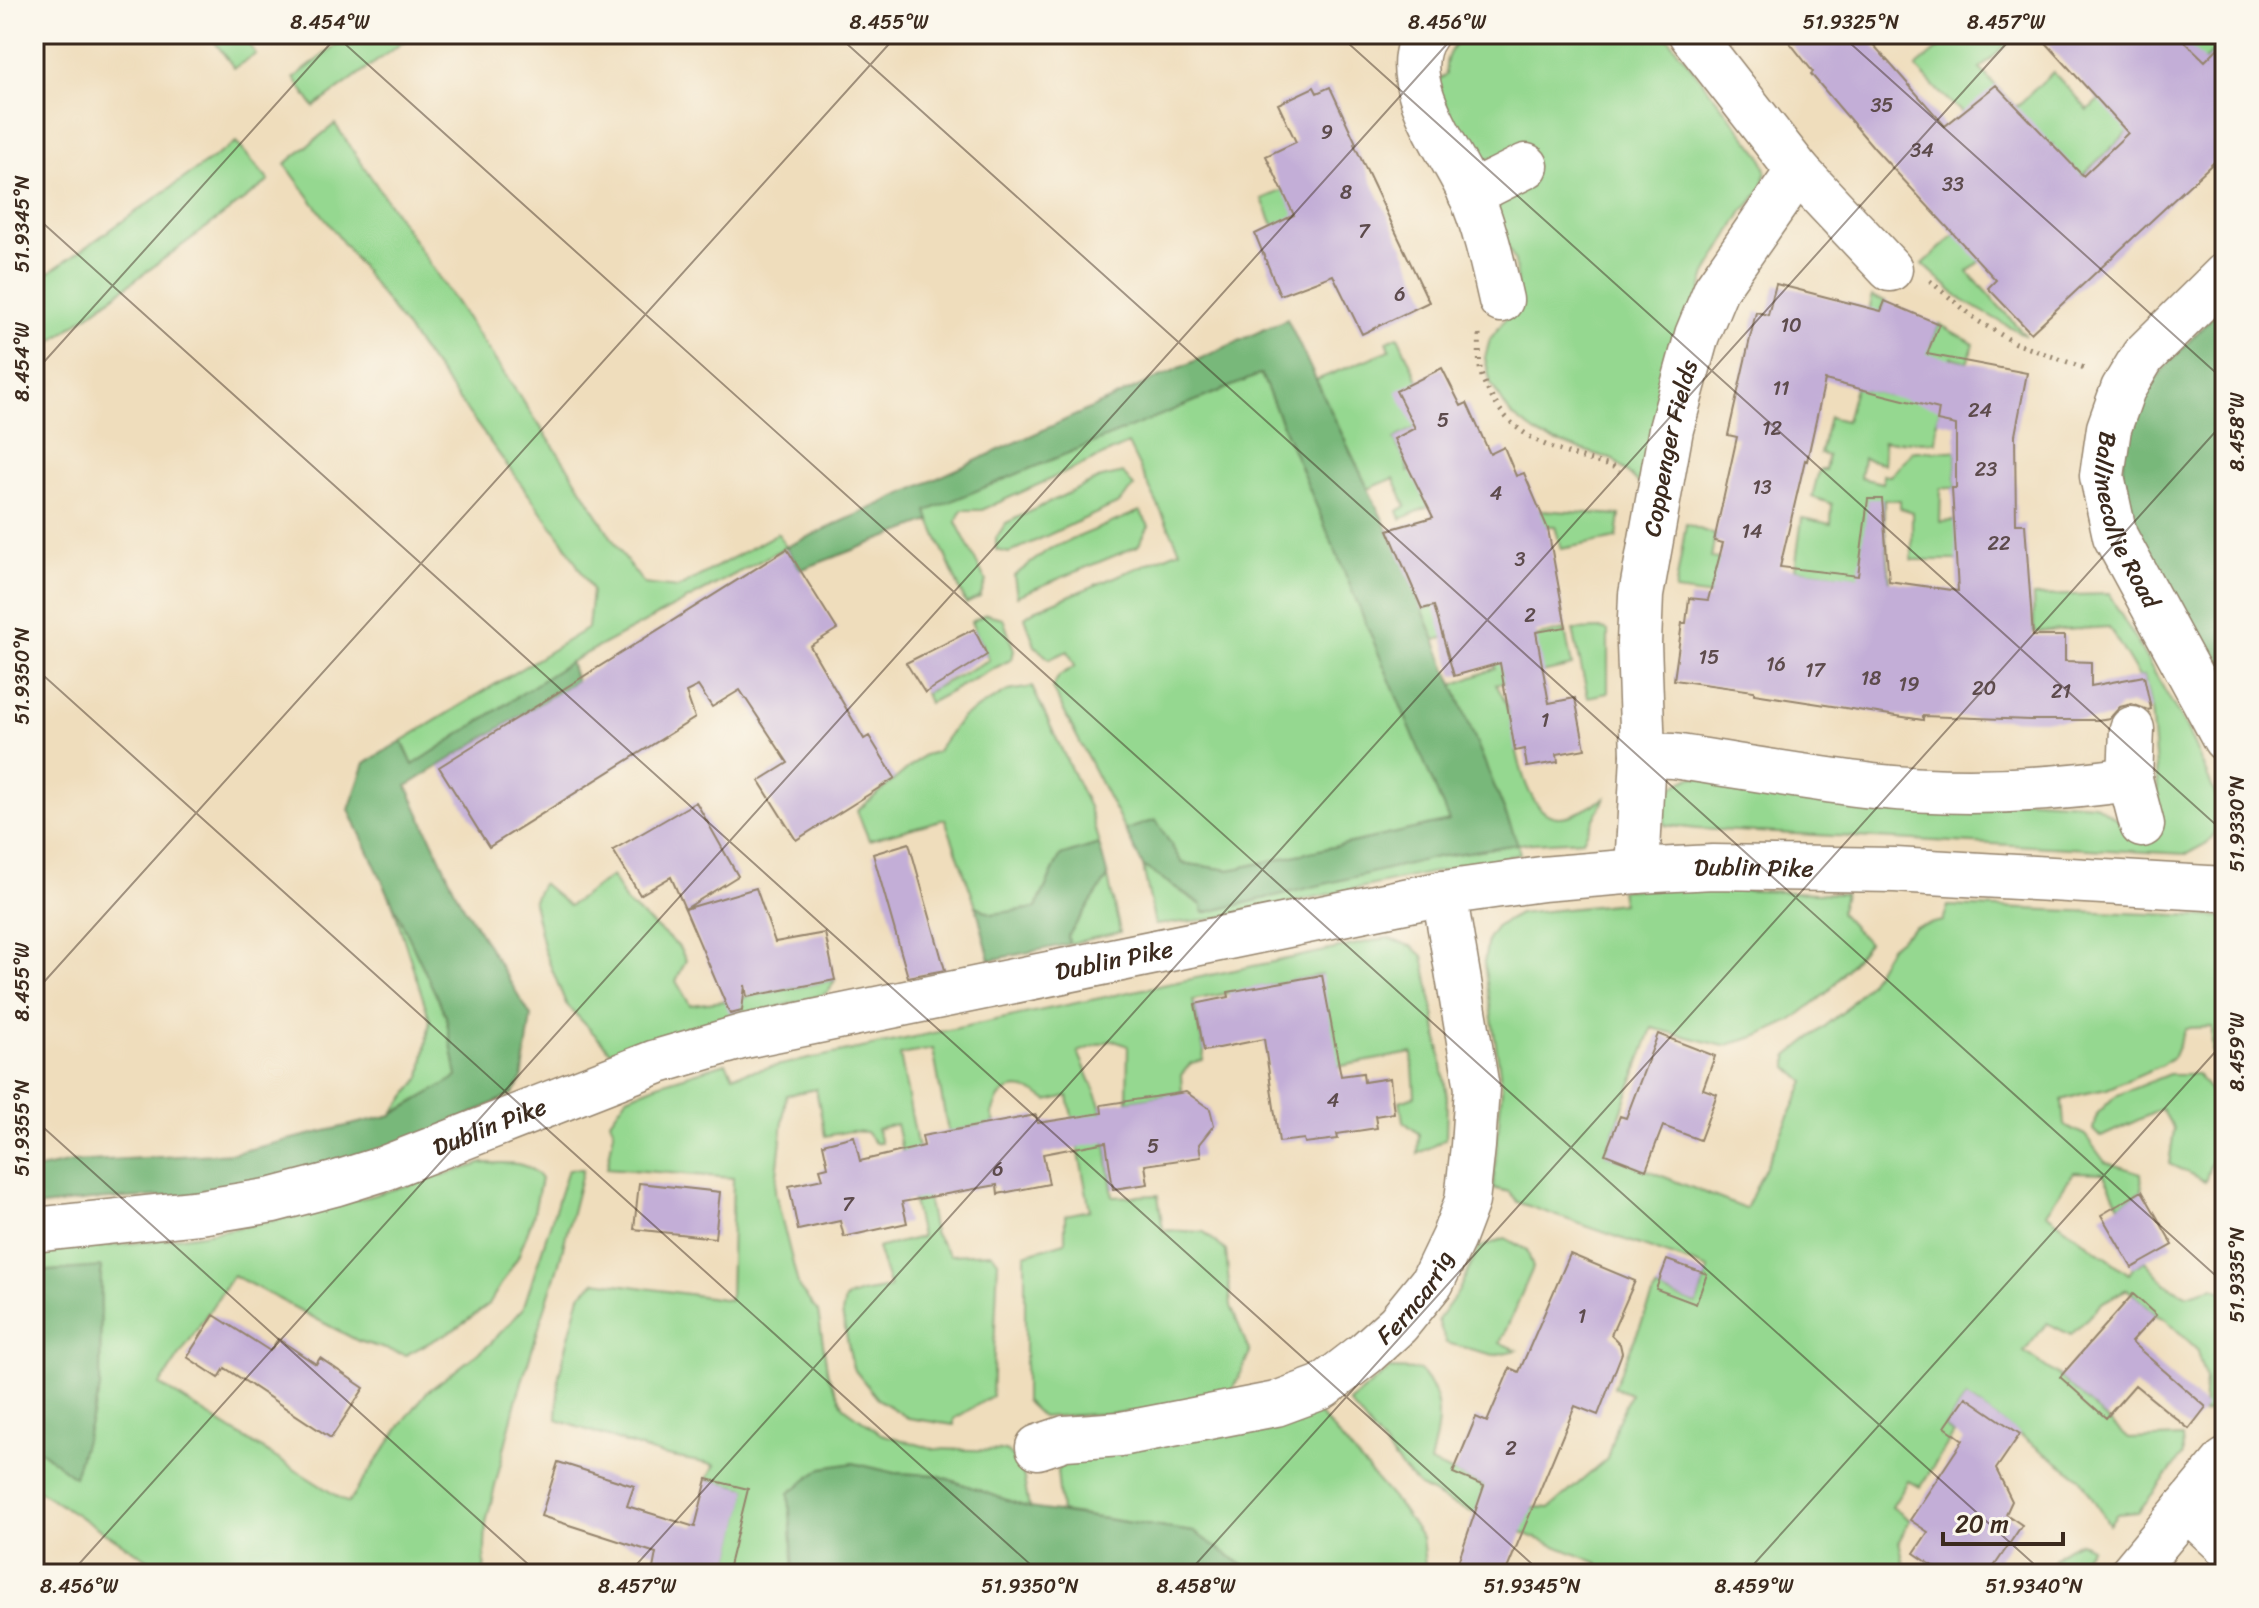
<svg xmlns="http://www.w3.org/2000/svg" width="2259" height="1608" viewBox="0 0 2259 1608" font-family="Sriracha,sans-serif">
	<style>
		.green { fill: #95d890; stroke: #688157; stroke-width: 2 }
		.forest { fill: #78b87a; stroke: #5a714c; stroke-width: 2 }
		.building { fill: #c3aed7; fill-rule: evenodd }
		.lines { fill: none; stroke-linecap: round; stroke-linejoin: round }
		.minor-casing { stroke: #95846d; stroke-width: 47 }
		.path { stroke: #95846d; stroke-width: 5; stroke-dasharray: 2 6; stroke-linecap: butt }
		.minor { stroke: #fff; stroke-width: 44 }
		.ticks { fill: none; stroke: #3b2a1e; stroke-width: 2; stroke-opacity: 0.45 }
		.labels { text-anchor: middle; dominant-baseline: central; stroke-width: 7; stroke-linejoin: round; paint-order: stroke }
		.number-label { font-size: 20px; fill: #5d4b4c }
		.street-label { font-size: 24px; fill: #3b2a1e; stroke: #fbf7ec }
		.neatline { fill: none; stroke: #3b2a1e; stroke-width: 3 }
		.ticks-label { font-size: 20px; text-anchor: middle; fill: #3b2a1e }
	</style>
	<rect width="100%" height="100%" fill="#fbf7ec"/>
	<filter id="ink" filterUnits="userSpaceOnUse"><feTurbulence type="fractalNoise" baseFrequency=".0125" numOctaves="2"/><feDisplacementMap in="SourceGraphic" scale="16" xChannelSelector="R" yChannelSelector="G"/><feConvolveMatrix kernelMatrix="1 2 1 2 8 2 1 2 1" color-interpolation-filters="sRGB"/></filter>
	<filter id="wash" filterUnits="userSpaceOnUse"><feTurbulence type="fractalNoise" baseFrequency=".006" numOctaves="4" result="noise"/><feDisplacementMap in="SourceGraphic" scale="32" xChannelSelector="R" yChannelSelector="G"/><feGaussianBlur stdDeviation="1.8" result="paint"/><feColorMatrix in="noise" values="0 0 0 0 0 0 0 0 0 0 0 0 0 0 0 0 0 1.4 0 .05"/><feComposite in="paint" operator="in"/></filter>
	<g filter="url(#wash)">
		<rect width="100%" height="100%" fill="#efddbc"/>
		<path class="green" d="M209,34H241L256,54L234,68Z
			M351,34H414L314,107L294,78Z
			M1467,34H1665L1761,156L1766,170L1762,190L1743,211L1706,274L1640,485L1614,460L1542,437L1511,415L1491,384L1485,358L1490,339L1518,303L1515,261L1499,230L1495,214L1528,146L1490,159L1472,157L1435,83L1446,74C1444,57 1453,43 1467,34Z
			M1950,34H2019L1980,69L2016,107L2053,72L2088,110L2161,41L2185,42L2192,34H2225V41L2058,198L2022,221L1968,272L2026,336L1962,300L1923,264L2052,144L1993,140L1939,92L1916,67L1952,37Z
			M335,124L569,469L623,556L644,584L678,588L778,533L786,547L570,662L413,765L402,741L588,628L592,590L563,541L285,164Z
			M236,142L269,181L34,355V283Z
			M1309,179L1291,240L1272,223L1262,199Z
			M1872,296L1885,301L1876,322L1930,345L1939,324L1974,344L1967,362L1952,357L1937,421L1936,442L1883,441L1884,464L1863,458L1860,478L1883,483V475L1890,476L1913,451H1956V488H1941L1940,522L1967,520L1957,560H1912V512L1900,508V500H1884V520L1890,581L1795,569L1802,518L1831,524L1832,504L1812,497L1819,470H1825L1828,456L1820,454L1829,417L1846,421L1855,387L1891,396L1859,372Z
			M1398,336L1418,380L1415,428L1394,439L1406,462L1408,472L1423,466L1441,501L1401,519L1398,511L1406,506L1394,478L1368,489L1316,380L1390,350L1387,341Z
			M1261,374L1450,821L1230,870L1182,864L1156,820L1125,830L1052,688L1059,676L1075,666L1068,651L1049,659L1035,646L1025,617L1035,610L1180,550L1128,444L982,510H962L956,522L986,581L980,597L966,604L926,511Z
			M1123,473L1134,487L1119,503L1009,553L996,550V538L1006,523L1098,479Z
			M1537,510L1620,515L1617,538L1561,549L1555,526H1516Z
			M1140,511L1149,526L1138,546L1017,596L1014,576L1049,549Z
			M1686,524L1715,535L1711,558L1762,565L1728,598L1675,591Z
			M2109,594L2187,729L2217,798L2220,827L2207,843L2187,854L1697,829L1665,825C1661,796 1664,789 1691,777L2094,804L2117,819L2130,836L2161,827L2151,709L2144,676L2139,677L2109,627L2034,632L2033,596Z
			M1440,604L1492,647L1565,630L1572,666L1496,684C1501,693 1506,703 1509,712C1515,738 1523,819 1560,817C1576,816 1591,806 1605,798L1583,840L1518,844L1520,854L1213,919L1155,925L1143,866L1201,905L1437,857L1517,844L1453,685L1495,668L1492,648L1450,636L1435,640L1422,609Z
			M986,614L1003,618L1014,650L1012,659L929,703L925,693L989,660L971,622Z
			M1602,629L1608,631V693L1588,697L1573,630Z
			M1032,687L1089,807L1099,844L1060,856L1036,908L992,914L976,906L945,819L869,840L857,811L924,755L936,752L961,718L1008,691Z
			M612,876L626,902L678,946L686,960L676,981L690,1005L724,1001L835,980L829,991L822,995L612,1053L566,1004L544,950L533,902L542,883L569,906Z
			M1108,877L1120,932L1069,944L1068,936Z
			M1675,888L1845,894L1840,913L1868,943L1829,991L1791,1021L1758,1036L1724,1046L1652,1028L1606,1154L1746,1209L1805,1082L1788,1067V1056L1844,1011L1869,983L1890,947L1915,927L1943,921L1948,906L2225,917V1090C2213,1065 2211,1055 2212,1027L2186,1028L2174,1056L2162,1065L2107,1089L2082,1094L2062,1100L2064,1125L2085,1135L2105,1162L2141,1173L2142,1191L2119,1205L2103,1173L2074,1172L2046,1213L2129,1274L2133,1268L2145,1261L2166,1284L2186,1295L2214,1287L2225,1293V1406L2203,1413L2205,1378L2196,1348L2165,1319L2156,1315L2127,1289L2103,1302L2071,1335L2047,1323L2024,1352L2060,1377L2129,1439L2182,1437L2183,1455L2138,1512L2117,1514L2109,1524L2080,1478L1966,1397L1945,1427L1954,1434L1920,1487L1908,1481L1892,1507L1910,1520L1899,1541L1905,1569L1915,1574H1594L1598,1563L1452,1504L1420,1487L1404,1471L1349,1402L1390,1369L1419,1370C1447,1400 1438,1427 1430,1463L1533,1507L1550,1508L1607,1459L1617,1423L1630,1394L1614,1387L1656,1289L1696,1304L1709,1269L1517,1202L1509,1192L1493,1188L1502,1087L1484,963L1488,939L1497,926L1519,914L1622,903L1620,890Z
			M390,896L446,1016L458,1077L392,1114L421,1077L430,1020Z
			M1387,938L1413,947L1423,956L1433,1007L1447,1097L1446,1139L1418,1154L1419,1134L1403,1121L1400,1101L1415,1096L1412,1053L1314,1071L1321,975L1193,1000L1204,1051L1203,1060L1191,1063L1181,1075L1182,1093L1127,1101L1128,1046L1112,1040L1078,1052L1101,1105L1113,1197L1158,1195L1163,1230L1204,1232L1226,1251L1231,1306L1250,1353L1231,1393L1136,1412L1042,1417L1025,1401V1254L1065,1242V1215L1090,1210L1068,1096L1048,1101C1035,1091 1015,1081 1000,1096C997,1099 994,1109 992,1114L995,1123L948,1132L933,1049L900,1055L934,1233L950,1255L992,1253L998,1261L992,1396L954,1419V1425L908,1418L878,1399L853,1368L842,1314L845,1299L861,1293L890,1288L877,1248L921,1237L896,1124L877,1129L881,1143H875L866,1132L850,1131L825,1136L816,1089L786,1095L775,1192L799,1288L818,1312L828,1375L844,1407L881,1434L934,1449L1006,1451L1022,1467L1029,1508L937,1475L895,1473L853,1463L789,1493L794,1574H731L728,1568L747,1489L707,1479L715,1465L662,1455L557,1420L559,1375L580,1295L596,1281L730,1300L733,1178L607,1168L614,1131L610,1121L627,1097L658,1084L726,1063L733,1075Z
			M2169,1074H2197L2216,1099L2222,1128L2205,1181L2169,1164L2174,1130L2162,1109L2101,1137L2094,1130L2097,1114L2115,1096Z
			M484,1163C506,1164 528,1159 541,1179L533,1217L518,1257L488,1305L455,1329L406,1355L358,1341L233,1275L160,1385L348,1503L404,1421L427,1392L490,1344L523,1309L568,1169H583L559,1263L516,1401L486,1523L484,1574H171L34,1488V1446L74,1476L100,1389L101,1268L34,1272V1252C105,1247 177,1240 247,1226C327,1210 406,1186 484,1163Z
			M1505,1238L1527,1250L1533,1268L1500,1343L1517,1350L1494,1355L1446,1343L1438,1320L1458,1292L1479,1248Z
			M1314,1408L1401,1508L1422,1538L1426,1574H1256L1193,1532L1061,1512L1057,1471L1067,1456Z
			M2081,1542L2091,1547L2085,1554L2082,1574H2047C2054,1556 2063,1548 2081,1542Z"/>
		<path class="forest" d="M2225,303V705L2132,527L2121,478L2126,436L2145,393L2166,366Z
			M1287,319L1404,564L1518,844L1437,857L1204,913L1201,904L1143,866L1125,830L1156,820L1182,863L1230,870L1449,821L1261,374L927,511L930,521L800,570L786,547Z
			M570,662L576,681L407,786L458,897L531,1016L522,1080L512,1094L449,1125L356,1161L205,1194L90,1200L34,1207V1170L72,1162L234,1153L392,1115L457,1077L446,1016L349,810L365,763L402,741L413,765Z
			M1099,844L1108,877L1068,936L1069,944L990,960L976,906L992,914L1036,908L1060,856Z
			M101,1267L100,1389L74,1477L34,1446V1272Z
			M853,1463L895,1473L937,1475L1029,1508L1194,1532L1256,1574H794L789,1493L822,1468Z"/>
		<g id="blocks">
			<path class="building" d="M1783,34H1864L1945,126L1996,85L2083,176L2128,133L2038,34H2177L2205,61L2225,41V152L2031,333L1988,288L1996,280L1875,149L1811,74L1813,72Z
				M1314,87L1317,93L1330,87L1356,143L1354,144L1429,302L1362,334L1333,275L1280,295L1255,234L1294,215L1266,156L1296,142L1278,104Z
				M1776,284L1881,311L1885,301L1939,324L1927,354L2027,373L2015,435L2016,524H2025L2033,636H2065V661L2091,662V686L2144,676L2151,709L2148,710L2132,704L2120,707L2110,718L2097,720H2031L1923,716V720L1754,694V691L1674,680L1682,623H1686L1689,598L1708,600L1723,543L1714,541L1737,437L1728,435L1756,312L1768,315ZM1825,380L1939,409L1937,421L1956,425V488H1952L1958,591L1889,581L1882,499H1868L1858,576L1780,567L1805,460L1807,461Z
				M1442,368L1461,406L1467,403L1490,454L1504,447L1516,476L1524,473L1548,529L1566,627L1536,632L1549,703L1575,698L1585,749L1557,754L1558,762L1527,767L1524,749L1515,751L1500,663L1454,676L1434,606L1422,609L1388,530L1433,517L1394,439L1415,428L1396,391Z
				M787,549L837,629L810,646L864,739L869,736L895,778L796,840L759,781L788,763L740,690L712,707L698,686L686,692L695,718L489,847L439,767Z
				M974,629L987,655L925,693L906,663Z
				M696,802L738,876L685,909L671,877L640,895L613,850Z
				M909,843L945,970L908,977L873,854Z
				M756,888L775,942L825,933L835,980L747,997L745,985L742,1011L730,1014L685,909Z
				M1322,975L1341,1076L1363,1073L1364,1082L1390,1078L1394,1113L1375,1116L1377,1128L1337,1134L1338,1139L1305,1143L1304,1139L1279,1142L1264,1039L1204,1051L1195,1004L1229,997L1228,992Z
				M1658,1034L1715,1056L1703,1089L1717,1094L1700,1140L1663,1126L1646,1170L1605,1154L1620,1116L1626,1118Z
				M1186,1092L1210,1109L1214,1125L1199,1144L1201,1157L1145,1165L1148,1184L1113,1189L1106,1142L1043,1154L1049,1184L998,1194L997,1185L902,1202L907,1223L844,1237L840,1221L798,1230L789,1186L823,1179L820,1169L828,1167L823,1144L854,1136L860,1161L924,1146L922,1136L1036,1115L1038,1123L1102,1113L1101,1105Z
				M639,1183L720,1192L715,1238L634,1229Z
				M2142,1191L2173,1245L2132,1268L2101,1215Z
				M1570,1254L1635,1281L1611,1335L1620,1344L1622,1353L1598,1415L1575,1406L1505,1574H1454L1484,1486L1453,1473L1476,1417L1487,1422L1510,1368L1519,1372Z
				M1667,1260L1707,1274L1696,1304L1656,1289Z
				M2133,1294L2156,1315L2131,1342L2206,1407L2189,1429L2135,1385L2106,1418L2060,1377Z
				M214,1315L270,1351L278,1339L316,1364L320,1358L364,1388L331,1438L225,1368L219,1378L187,1357Z
				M1966,1397L2020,1434L1996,1469L2012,1501L2006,1514L2022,1525L1989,1574H1945L1914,1553L1928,1532L1910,1520L1963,1440L1945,1427Z
				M558,1462L634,1486L627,1506L695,1527L707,1479L748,1489L727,1574H652L656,1553L541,1516Z"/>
		</g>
	</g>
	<g filter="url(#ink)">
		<use href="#blocks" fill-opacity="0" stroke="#95846d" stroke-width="2"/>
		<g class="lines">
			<defs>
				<g id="minor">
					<path d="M1426,34C1393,78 1452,152 1470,193C1485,227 1493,265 1501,300"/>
					<path d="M1691,34L1798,171L1890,269"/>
					<path d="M1470,194L1526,166"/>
					<path id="s1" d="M2225,275L2143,356L2123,389L2109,428L2102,476L2115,536L2225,739"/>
					<path d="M2132,729L2130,779L2142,825"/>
					<path d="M1643,755L1673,756C1739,766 1806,778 1873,786C1958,795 2046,791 2130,779"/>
					<path id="s2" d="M1637,871L1643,755L1639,643L1641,595L1671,429L1697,335L1716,289L1798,171"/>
					<path id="s3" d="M34,1230L200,1212L273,1200L334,1184L385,1168L656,1062L745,1036L1444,893L1542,879L1637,871L1713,867L1895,870L2225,889"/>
					<path id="s4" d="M1038,1447L1065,1438L1121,1434L1276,1404L1322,1387L1366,1353L1398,1324L1432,1282L1453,1238L1467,1201L1473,1146L1477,1088L1444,893"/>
					<path d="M2186,1508L2225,1544"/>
					<path d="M2131,1574L2225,1461"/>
				</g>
			</defs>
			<use href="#minor" class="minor-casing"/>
			<path class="path" d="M1930,281L1978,321L2015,343L2087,369
				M1479,335C1480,347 1478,361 1481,373C1483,382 1489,393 1494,401C1521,445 1567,453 1613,467L1619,472"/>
			<use href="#minor" class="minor"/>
		</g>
	</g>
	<path class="ticks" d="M334,34L2045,1574M836,34L2225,1284M1338,34L2225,833M1840,34L2225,381M34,215L1543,1574M34,373L339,34M34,667L1041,1574M34,993L898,34M34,1119L539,1574M34,1571L37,1574M70,1574L1456,34M628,1574L2015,34M1187,1574L2225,421M1745,1574L2225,1041"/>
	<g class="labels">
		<g class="number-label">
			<text x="1882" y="105">35</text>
			<text x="1327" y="132">9</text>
			<text x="1922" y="150">34</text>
			<text x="1953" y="184">33</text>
			<text x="1346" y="192">8</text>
			<text x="1364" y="231">7</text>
			<text x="1400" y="294">6</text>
			<text x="1791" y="325">10</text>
			<text x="1781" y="388">11</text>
			<text x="1980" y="410">24</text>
			<text x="1443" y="420">5</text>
			<text x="1772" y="428">12</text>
			<text x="1986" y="469">23</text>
			<text x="1762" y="487">13</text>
			<text x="1496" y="493">4</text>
			<text x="1752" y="531">14</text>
			<text x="1999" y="543">22</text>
			<text x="1520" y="559">3</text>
			<text x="1530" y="615">2</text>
			<text x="1709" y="657">15</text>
			<text x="1776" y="664">16</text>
			<text x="1815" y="670">17</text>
			<text x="1871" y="678">18</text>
			<text x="1909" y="684">19</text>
			<text x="1984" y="688">20</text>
			<text x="2061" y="691">21</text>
			<text x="1545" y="720">1</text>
			<text x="1333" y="1100">4</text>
			<text x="1153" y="1146">5</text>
			<text x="998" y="1169">6</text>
			<text x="848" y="1204">7</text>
			<text x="1582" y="1316">1</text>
			<text x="1511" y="1448">2</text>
		</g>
		<g class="street-label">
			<text stroke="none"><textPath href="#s2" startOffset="426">Coppenger Fields</textPath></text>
			<text stroke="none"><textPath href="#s1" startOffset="292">Ballinecollie Road</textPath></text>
			<text stroke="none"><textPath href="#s3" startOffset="1766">Dublin Pike</textPath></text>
			<text stroke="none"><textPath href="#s3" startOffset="1118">Dublin Pike</textPath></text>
			<text stroke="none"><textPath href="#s3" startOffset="470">Dublin Pike</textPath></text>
			<text stroke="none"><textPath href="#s4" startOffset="422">Ferncarrig</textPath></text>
		</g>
	</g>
	<rect width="2259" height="1608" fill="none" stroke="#fbf7ec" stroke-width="88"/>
	<path d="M1943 1532v12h120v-12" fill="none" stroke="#3b2a1e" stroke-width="4"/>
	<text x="1955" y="1532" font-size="24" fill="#3b2a1e" stroke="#fbf7ec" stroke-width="6" paint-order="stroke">20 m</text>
	<rect x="44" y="44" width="2171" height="1520" class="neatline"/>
	<g class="ticks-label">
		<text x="330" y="29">8.454°W</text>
		<text x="889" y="29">8.455°W</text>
		<text x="1447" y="29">8.456°W</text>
		<text x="1851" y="29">51.9325°N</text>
		<text x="2006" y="29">8.457°W</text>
		<text transform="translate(22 224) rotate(-90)" y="7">51.9345°N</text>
		<text transform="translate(22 362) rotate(-90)" y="7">8.454°W</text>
		<text transform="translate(2237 432) rotate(-90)" y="7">8.458°W</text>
		<text transform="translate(22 676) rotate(-90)" y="7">51.9350°N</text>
		<text transform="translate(2237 824) rotate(-90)" y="7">51.9330°N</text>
		<text transform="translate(22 982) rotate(-90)" y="7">8.455°W</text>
		<text transform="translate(2237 1052) rotate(-90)" y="7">8.459°W</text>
		<text transform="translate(22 1128) rotate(-90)" y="7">51.9355°N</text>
		<text transform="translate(2237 1275) rotate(-90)" y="7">51.9335°N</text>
		<text x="79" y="1593">8.456°W</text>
		<text x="637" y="1593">8.457°W</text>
		<text x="1030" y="1593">51.9350°N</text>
		<text x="1196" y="1593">8.458°W</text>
		<text x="1532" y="1593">51.9345°N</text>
		<text x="1754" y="1593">8.459°W</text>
		<text x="2034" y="1593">51.9340°N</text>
	</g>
</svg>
